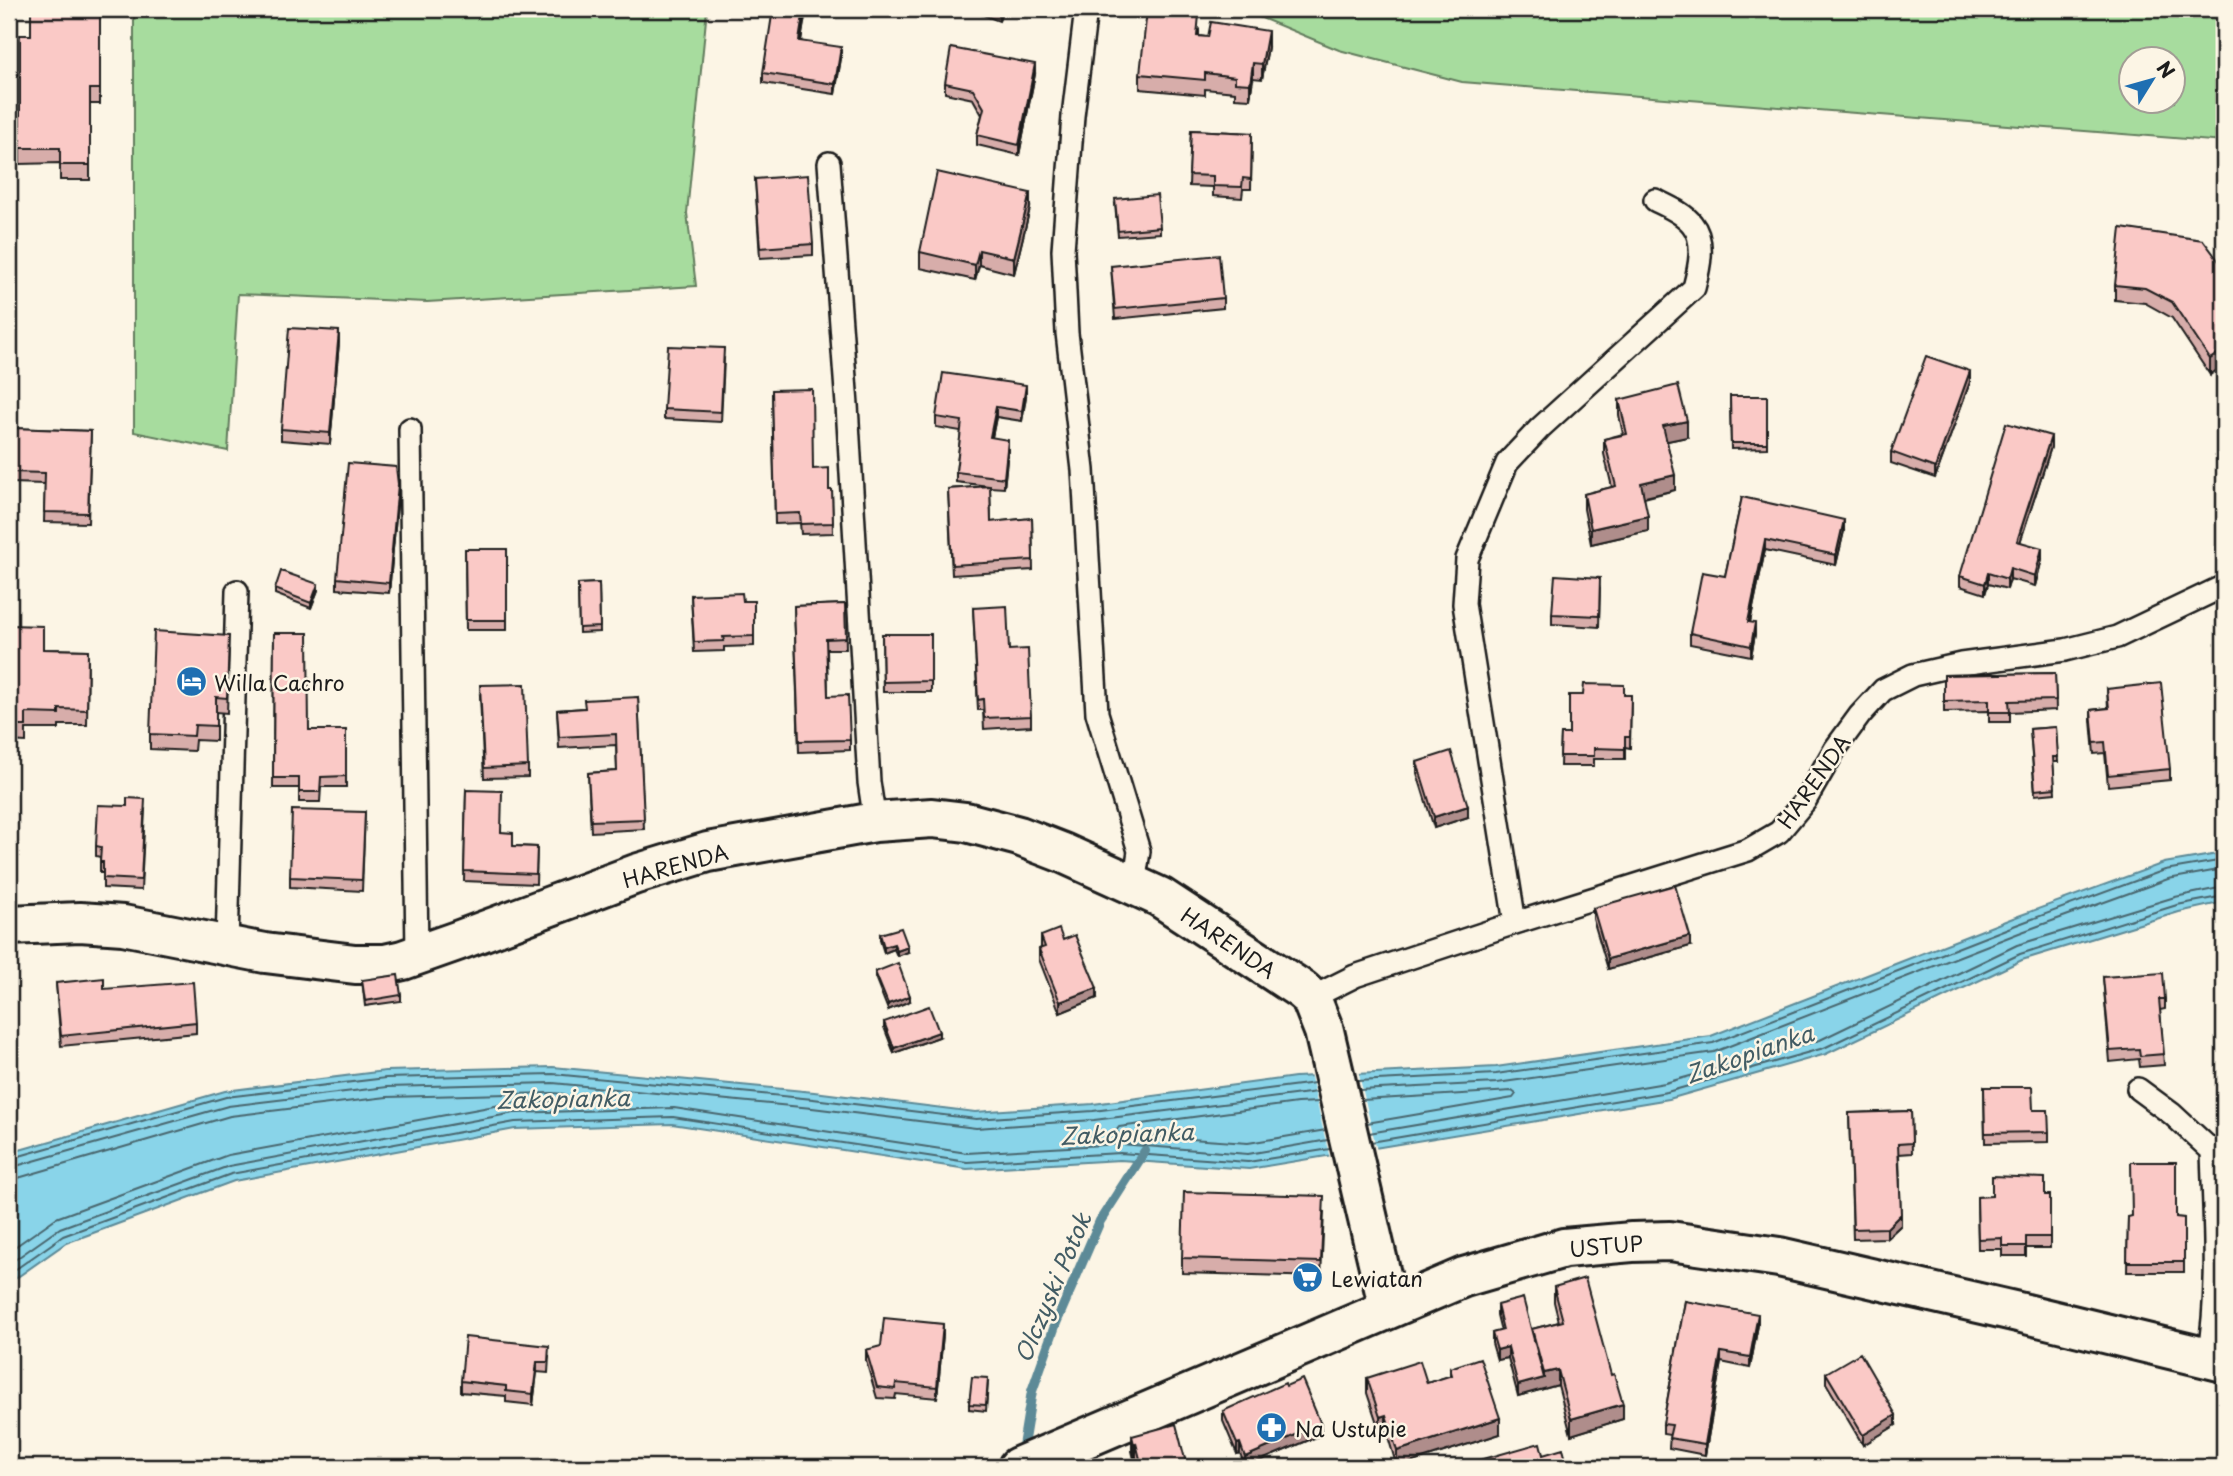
<svg xmlns="http://www.w3.org/2000/svg" width="2233" height="1476" viewBox="0 0 2233 1476" font-family="'Playpen Sans',sans-serif">
	<style>
		.built { fill: #fbe8dc }
		.green { fill: #a7dc9e; stroke: #627c5d; stroke-width: 2; fill-rule: evenodd }
		.water { fill: #89d4e9; stroke: #5d8a97; stroke-width: 2 }
		.pier { fill: #fcf5e5 }
		.lines { fill: none; stroke-linecap: round; stroke-linejoin: round }
		.shore { stroke: #48666e; stroke-width: 2 }
		.stream { stroke: #5d8a97; stroke-width: 10 }
		.lane-casing { stroke: #1c1c1c; stroke-width: 26 }
		.street-casing { stroke: #1c1c1c; stroke-width: 44 }
		.lane { stroke: #fcf5e5; stroke-width: 21 }
		.street { stroke: #fcf5e5; stroke-width: 38 }
		.wall { fill: #d7adaa; stroke: #1c1c1c; stroke-width: 2 }
		.shaded-wall { fill: #af8d8b; stroke: #1c1c1c; stroke-width: 2 }
		.building { fill: #fac9c6; stroke: #1c1c1c; stroke-width: 2 }
		.labels { text-anchor: middle; dominant-baseline: central; stroke-width: 5; stroke-linejoin: round; paint-order: stroke }
		.poi-label { font-size: 21px; fill: #1c1c1c; stroke: #fcf5e5; text-anchor: start }
		.street-label { font-size: 21px; fill: #1c1c1c; stroke: #fcf5e5 }
		.water-label { font-size: 23px; font-style: italic; fill: #425c64; stroke: #fcf5e5 }
	</style>
	<rect width="100%" height="100%" fill="#fcf5e5"/>
	<filter id="ink" filterUnits="userSpaceOnUse"><feTurbulence type="fractalNoise" baseFrequency=".0143" numOctaves="2"/><feDisplacementMap in="SourceGraphic" scale="14" xChannelSelector="R" yChannelSelector="G"/><feConvolveMatrix kernelMatrix="1 2 1 2 8 2 1 2 1" color-interpolation-filters="sRGB"/></filter>
	<g filter="url(#ink)">
		<path class="built" d="M19,1460L110,1467H15Z"/>
		<path class="green" d="M134,9H707L687,213L696,286L427,302L238,294L228,451L134,432Z
			M1240,9H2224V142L1462,82L1339,50ZM2132,60H2174V102H2132Z"/>
		<path class="water" d="M2224,853V902L2179,912L2022,960L1826,1054L1669,1099L1249,1169L1120,1160L967,1169L672,1124L515,1129L234,1181L66,1243L9,1283V1153L225,1091L385,1071L553,1067L814,1092L975,1112L1093,1104L1295,1077L1496,1067L1711,1036L2013,918L2164,863Z"/>
		<path class="pier" d="M1358,1070L1377,1151L1330,1159L1310,1073Z"/>
		<g class="lines">
			<path class="shore" d="M1357,1081L1496,1074L1713,1043L2016,925L2165,870L2224,860
				M1359,1090L1497,1083L1714,1052L2019,933L2168,879L2224,869
				M1362,1100L1512,1091L1516,1094L1513,1098L1367,1123
				M1319,1102L1297,1103L1119,1127L1116,1131L1119,1134L1248,1143L1326,1130
				M1369,1133L1665,1083L1820,1040L2017,945L2175,897L2224,887
				M1371,1142L1667,1092L1824,1048L2020,954L2177,905L2224,896
				M9,1159L226,1097L386,1078L553,1074L813,1099L976,1119L1093,1111L1315,1083
				M9,1168L228,1106L387,1087L553,1083L812,1108L976,1128L1094,1120L1317,1092
				M9,1179L18,1178L230,1116L387,1097L552,1093L564,1094L567,1097L564,1101L511,1103L228,1155L56,1218L9,1251
				M9,1264L60,1228L229,1166L514,1113L674,1108L967,1153L1120,1144L1248,1154L1328,1140
				M9,1274L63,1236L231,1174L515,1122L673,1117L967,1162L1120,1153L1248,1162L1330,1149"/>
			<path class="stream" d="M1021,1458L1032,1391L1056,1323L1100,1221L1145,1151"/>
			<defs>
				<path id="lane" d="M1086,9L1073,116L1063,250L1067,333L1083,470L1097,713L1139,851L1134,885
					M829,163L847,405L869,782L875,822
					M410,429L417,955
					M1515,923L1464,604L1467,559L1507,463L1540,428L1694,288C1699,269 1706,241 1692,224C1684,213 1667,206 1655,200
					M227,944L237,591
					M1311,998L1355,976L1515,923L1748,850L1779,832L1805,801L1835,749L1860,715L1883,690L1913,675L1961,664L2065,650L2117,637L2224,586
					M2138,1089L2172,1114L2212,1151C2214,1220 2220,1290 2208,1358"/>
				<path id="street" d="M9,925L80,922L123,925L265,953L355,964H385L403,960L457,941L636,874L708,852L875,822L932,818L966,822L1019,836L1063,853L1160,897L1302,990L1311,998L1324,1031L1389,1309
					M1018,1467L1464,1277L1564,1248L1632,1242L1670,1241L1779,1257L2018,1312L2224,1362"/>
			</defs>
			<use href="#lane" class="lane-casing"/>
			<use href="#street" class="street-casing"/>
			<use href="#lane" class="lane"/>
			<use href="#street" class="street"/>
		</g>
		<path class="wall" d="M100,9V104H90V180H60V163L20,164V35H31Z
			M824,9H889V15Z
			M967,9H1003L999,21Z
			M805,16L801,41L841,58L835,94L763,83V73Z
			M1199,30V36L1268,47L1262,79L1253,78L1250,99L1235,98V92L1205,89V95L1140,89V74Z
			M1035,74L1019,155L977,145V135L982,115L973,99L945,93V83Z
			M1191,130L1252,133L1251,189H1243L1242,198L1213,196V187L1189,186Z
			M755,179L813,244V255L760,258Z
			M1115,204L1160,227V233L1118,236Z
			M1030,208L1014,274L979,265L975,280L920,268V252Z
			M1111,266L1223,298V308L1115,319Z
			M2224,268L2210,375L2172,318L2145,303L2115,300V285Z
			M339,342L330,444L281,440V429Z
			M724,359L721,422L664,419V409Z
			M1970,382L1935,478L1891,463V452Z
			M772,390L813,469L829,490H832L833,533L801,534L800,523L775,524Z
			M1026,396L1022,421L996,417L992,437L1008,450L1004,488L990,487L991,522L1032,518L1033,570L952,575L948,489L989,486L956,482V472L961,431L936,427V417Z
			M1730,396H1767V448L1731,449Z
			M1619,400L1687,437L1667,441L1675,490L1644,498L1648,531L1591,544L1584,509V494L1612,487L1604,454V439L1623,434L1619,415Z
			M11,428L91,431L88,523L44,522L45,484L11,483Z
			M2051,447L2020,542L2042,559L2035,586L2010,579L2007,589L1988,584L1985,594L1960,586V576Z
			M398,494L389,593L337,589V578Z
			M1742,497L1844,531L1836,565L1765,550L1750,622L1755,634L1751,656L1690,644V633L1725,576Z
			M465,549H507V630H466Z
			M599,583L600,632L579,633L578,584Z
			M1600,588L1599,627L1552,624V614Z
			M275,589L318,590L311,608L275,594Z
			M691,595L743,601H754V646L724,647V651L694,652Z
			M845,604L846,649H827L828,696L850,740V750L799,752L794,606Z
			M973,608L1009,650L1031,716V726L984,729L983,710H978Z
			M9,625L43,649L88,650L87,725H59V729H26V742L9,741Z
			M274,633L309,730H346V787H321L320,802H299V788H273Z
			M882,634H931V692H883Z
			M229,651L227,713L216,712V741L195,740L194,751L150,749V734Z
			M2055,673L2056,710L2010,712V722H1989V711L1944,712V675Z
			M2107,689L2170,769V780L2108,786L2105,753L2094,754L2091,720V710L2108,708Z
			M1624,695H1631L1630,748L1625,747V759H1594V766H1560L1561,734H1569Z
			M480,696L528,766V777L484,778Z
			M638,697L644,829L591,832L588,773L617,771L616,745L559,748L557,710L585,708Z
			M2056,727L2058,762H2053L2055,793L2035,795L2030,729Z
			M1417,762L1468,817L1434,828L1417,773Z
			M466,790L513,846L537,847L536,884L464,881Z
			M145,810L141,890L103,888V873H100V857L96,856V846Z
			M365,812L362,891L290,887V877Z
			M1593,908L1690,946L1608,969L1593,919Z
			M880,934L908,952L897,956L894,949L884,953L880,940Z
			M1041,936L1063,940L1097,998L1060,1013L1039,959V949L1041,948Z
			M875,972L910,1001L888,1010L875,977Z
			M2103,977L2165,999V1009L2160,1010L2164,1065L2140,1067L2139,1059L2110,1062Z
			M362,980L401,995V1001L365,1006Z
			M56,983L104,989L196,1022V1033L61,1046Z
			M884,1022L939,1037L894,1053L884,1027Z
			M1984,1087L2033,1110L2049,1132V1142L1985,1143Z
			M1911,1111L1912,1153L1899,1154L1901,1225L1887,1238L1853,1239L1849,1113Z
			M2050,1195V1248H2026V1256H2002V1249H1978L1977,1197Z
			M1324,1212L1321,1277L1182,1273V1258Z
			M2128,1217L2184,1218V1272H2127Z
			M1554,1287L1623,1419L1571,1435L1558,1385L1518,1396L1508,1358L1497,1360L1492,1343V1333L1501,1331L1497,1315V1305L1532,1334V1329L1559,1322L1554,1302Z
			M1685,1301L1758,1325L1750,1368L1721,1362L1705,1455L1669,1448L1670,1435L1663,1434V1424Z
			M943,1334L937,1398L896,1394L895,1399L877,1398L866,1361V1350Z
			M549,1356L548,1373L537,1372L533,1405L506,1402V1396L461,1392V1381Z
			M1450,1368L1500,1434L1397,1467L1386,1430L1380,1432L1367,1393V1378L1427,1383L1450,1376Z
			M1826,1373L1896,1425L1863,1445L1826,1383Z
			M988,1383L986,1411L969,1409V1404Z
			M1223,1411L1321,1435L1245,1467L1240,1453L1237,1454L1223,1421Z
			M1132,1436L1187,1467H1138L1136,1459H1134L1132,1451Z"/>
		<path class="shaded-wall" d="M805,9V16L799,52V41Z
			M999,9H1003L999,21Z
			M1268,31V47L1262,79V64Z
			M841,47V58L835,94V84Z
			M1253,63V78L1250,99V84Z
			M1035,64V74L1019,155V145Z
			M1030,193V208L1014,274V258Z
			M979,250V265L975,280V265Z
			M339,331V342L330,444V433Z
			M2224,349V365L2210,375V359Z
			M1970,371V382L1935,478V468Z
			M1026,385V396L1022,421V411Z
			M996,407V417L990,447V437Z
			M1687,421V437L1663,442V426Z
			M2051,436V447L2017,552V541Z
			M1008,440V450L1004,488V478Z
			M1675,475V490L1641,498V483Z
			M398,484V494L389,593V583Z
			M1648,516V531L1591,544V529Z
			M1844,520V531L1836,565V555Z
			M1765,540V550L1748,632V622Z
			M2042,548V559L2035,586V576Z
			M2010,568V579L2007,589V579Z
			M1988,573V584L1985,594V584Z
			M318,584V590L311,608V603Z
			M1755,623V634L1751,656V646Z
			M1468,806V817L1434,828V817Z
			M1690,936V946L1608,969V959Z
			M894,944V949L884,953V947Z
			M908,947V952L897,956V951Z
			M1097,988V998L1060,1013V1002Z
			M910,996V1001L888,1010V1004Z
			M939,1032V1037L894,1053V1048Z
			M1901,1214V1225L1887,1238V1228Z
			M1758,1314V1325L1750,1368V1357Z
			M943,1324V1334L937,1398V1387Z
			M1508,1347V1358L1497,1360V1350Z
			M1721,1352V1362L1705,1455V1444Z
			M537,1362V1372L533,1405V1394Z
			M1558,1370V1385L1518,1396V1385L1544,1378V1373Z
			M1623,1404V1419L1571,1435V1419Z
			M1386,1415V1430L1380,1432V1417Z
			M1896,1415V1425L1863,1445V1435Z
			M1500,1418V1434L1397,1467V1451Z
			M1321,1424V1435L1245,1467V1457Z
			M1136,1443V1459H1134V1444Z
			M1240,1443V1453L1237,1454V1444Z"/>
		<path class="building" d="M31,9H100V89H90V165H60V148H20V35H31Z
			M773,9H804L799,41L841,47L835,84L763,73Z
			M1147,10L1199,15L1197,36L1208,37L1211,22L1268,31L1262,64L1253,63L1250,84L1235,83V77L1205,73V80L1140,74Z
			M951,48L1035,64L1019,145L977,135L984,108L973,89L945,83Z
			M1191,130L1252,133L1251,179L1243,178L1242,187L1213,186V176L1189,175Z
			M937,172L1030,193L1014,258L979,250L975,265L920,252Z
			M808,175L813,244L760,248L755,179Z
			M1157,195L1160,227L1118,231L1115,199Z
			M2121,228L2203,240L2224,268V349L2210,359L2172,302L2145,288L2115,285Z
			M1219,255L1223,298L1115,309L1111,266Z
			M289,328L339,331L330,433L281,429Z
			M668,346L724,348L721,412L664,409Z
			M1926,356L1970,371L1935,468L1891,452Z
			M943,373L1026,385L1022,411L996,407L990,437L1008,440L1004,478L956,472L962,421L936,417Z
			M1678,385L1687,421L1663,426L1675,475L1641,483L1648,516L1591,529L1584,494L1616,486L1604,439L1627,434L1619,400Z
			M812,389L813,469L829,468V490H832L833,523L801,524L800,513L775,514L772,390Z
			M1730,396H1767V443H1731Z
			M2006,423L2051,436L2017,541L2042,548L2035,576L2010,568L2007,579L1988,573L1985,584L1960,576Z
			M11,428L91,431L88,513L44,512L45,473L11,472Z
			M348,463L396,467L398,484L389,583L337,578Z
			M990,486L991,522L1032,518L1033,560L952,565L948,489Z
			M1742,497L1844,520L1836,555L1765,540L1748,622L1755,623L1751,646L1690,633L1702,572L1725,576Z
			M465,549H507V620H466Z
			M281,571L318,584L311,603L275,589Z
			M1555,575L1600,578L1599,616L1552,614Z
			M599,583L600,627L579,628L578,584Z
			M742,593L743,601H754V636L723,637L724,641L694,642L691,595Z
			M845,604L846,638L826,639L828,696L848,695L850,740L799,741L794,606Z
			M1007,606L1009,650L1028,649L1031,716L984,718L983,699L978,700L973,608Z
			M9,625L43,626V649L88,650L87,710L59,709V714L26,713V726H9Z
			M154,631L229,636L227,698L216,697V726L195,725L194,736L150,734Z
			M274,633H308L309,730H346V776L321,777L320,792H299V778H273Z
			M882,634H931V681L883,682Z
			M2055,673L2056,700L2009,701L2010,712H1989V700L1944,701V675Z
			M2161,683L2170,769L2108,775L2105,742L2094,743L2091,710L2109,708L2107,689Z
			M525,684L528,766L484,768L480,685Z
			M1584,684L1624,685V695H1631L1630,737H1625V749L1594,748V756H1560L1561,734H1569V695H1583Z
			M638,697L644,819L591,821L588,773L617,771L616,734L559,737L557,710L585,708L584,700Z
			M2056,727L2058,757H2053L2055,788L2035,790L2030,729Z
			M1451,751L1468,806L1434,817L1417,762Z
			M466,790L502,791L501,832L513,833V846L537,847L536,874L464,871Z
			M127,798L145,799L141,880L103,878V862H100L101,847L96,846L98,805L127,806Z
			M292,810L365,812L362,880L290,877Z
			M1675,885L1690,936L1608,959L1593,908Z
			M901,928L908,947L897,951L894,944L884,947L880,934Z
			M1059,929L1063,940L1075,935L1097,988L1060,1002L1039,949L1045,947L1041,936Z
			M898,963L910,996L888,1004L875,972Z
			M2163,973L2165,999H2159L2164,1054L2140,1056L2139,1049L2110,1051L2103,977Z
			M398,975L401,995L365,1001L362,980Z
			M104,978V989L193,982L196,1022L61,1036L56,983Z
			M929,1006L939,1032L894,1048L884,1022Z
			M1984,1087H2032L2033,1110H2048L2049,1132L1985,1133Z
			M1911,1111L1912,1143L1898,1144L1901,1214L1887,1228L1853,1229L1849,1113Z
			M2131,1162H2176V1217L2184,1218V1262H2127L2128,1217L2132,1216Z
			M1992,1176L2045,1178V1195H2050V1237H2026V1246H2002V1238L1978,1239L1977,1197L1992,1196Z
			M1184,1192L1324,1196L1321,1262L1182,1258Z
			M1585,1278L1611,1375L1614,1374L1623,1404L1571,1419L1558,1370L1544,1373L1532,1329L1563,1321L1554,1287Z
			M1523,1298L1544,1378L1518,1385L1508,1347L1497,1350L1492,1333L1503,1330L1497,1305Z
			M1685,1301L1758,1314L1750,1357L1721,1352L1705,1444L1669,1438L1672,1425L1663,1424Z
			M884,1318L943,1324L937,1387L896,1383L895,1389L877,1387L866,1350L881,1346Z
			M465,1337L549,1346L548,1362H537L533,1394L506,1391V1386L461,1381Z
			M1860,1353L1896,1415L1863,1435L1826,1373Z
			M1480,1358L1500,1418L1397,1451L1386,1415L1380,1417L1367,1378L1420,1361L1427,1383L1452,1375L1450,1368Z
			M972,1377L988,1378L986,1405L969,1404Z
			M1302,1379L1321,1424L1245,1457L1240,1443L1237,1444L1223,1411L1285,1383L1286,1386Z
			M1176,1424L1187,1467H1142L1136,1443L1134,1444L1132,1436Z
			M1540,1443L1543,1455L1563,1449L1568,1467H1467L1466,1464Z"/>
	</g>
	<defs>
		<symbol id="hotel-disc" viewBox="-11 -11 22 22"><circle r="9.5" fill="#1f6fb2" stroke="#fcf5e5"/><path d="M-6-4.5h1.5V1H6V5H4.5V3h-9V5H-6ZM-4 0a1.8 1.8 0 1 1 3.6 0ZM.5 0V-2.5h3Q6-2.5 6 0Z" fill="#fff"/></symbol>
		<symbol id="supermarket-disc" viewBox="-11 -11 22 22"><circle r="9.5" fill="#1f6fb2" stroke="#fcf5e5"/><path d="M-6-5.5h2.5l.6 2H6L4.5 2H-2.5L-4.4-4H-6ZM-1.5 3.2a1.3 1.3 0 1 0 .1 0ZM3 3.2a1.3 1.3 0 1 0 .1 0Z" fill="#fff"/></symbol>
		<symbol id="pharmacy-disc" viewBox="-11 -11 22 22"><circle r="9.5" fill="#1f6fb2" stroke="#fcf5e5"/><path d="M-2-6h4v4h4v4h-4v4h-4v-4h-4v-4h4Z" fill="#fff"/></symbol>
	</defs>
	<g fill-rule="evenodd">
		<use href="#hotel-disc" x="174" y="664" width="35" height="35"/>
		<use href="#supermarket-disc" x="1290" y="1260" width="35" height="35"/>
		<use href="#pharmacy-disc" x="1254" y="1410" width="35" height="35"/>
	</g>
	<g class="labels">
		<g class="poi-label">
			<text x="214" y="682">Willa Cachro</text>
			<text x="1331" y="1278">Lewiatan</text>
			<text x="1295" y="1428">Na Ustupie</text>
		</g>
		<g class="street-label">
			<text transform="translate(1813 781) rotate(-55)">HARENDA</text>
			<text transform="translate(675 865) rotate(-16)">HARENDA</text>
			<text transform="translate(1229 942) rotate(34)">HARENDA</text>
			<text transform="translate(1606 1245) rotate(-5)">USTUP</text>
		</g>
		<g class="water-label">
			<text transform="translate(1749 1053) rotate(-19)">Zakopianka</text>
			<text transform="translate(563 1098) rotate(-1)">Zakopianka</text>
			<text transform="translate(1127 1133) rotate(-2)">Zakopianka</text>
			<text transform="translate(1052 1287) rotate(-67)">Olczyski Potok</text>
		</g>
	</g>
	<rect width="2233" height="1476" fill="none" stroke="#fcf5e5" stroke-width="35"/>
	<rect x="18" y="18" width="2198" height="1441" fill="none" stroke="#1c1c1c" stroke-width="2.5" filter="url(#ink)"/>
	<g transform="translate(2152 80) rotate(53)"><circle r="33" fill="#fcf5e5" stroke="#a29e95" stroke-width="2"/>
	<path d="M0-5L12 26L0 18L-12 26Z" fill="#1f6fb2"/>
	<text y="-10" font-size="19" font-weight="bold" text-anchor="middle" fill="#1c1c1c">N</text>
	</g>
</svg>
